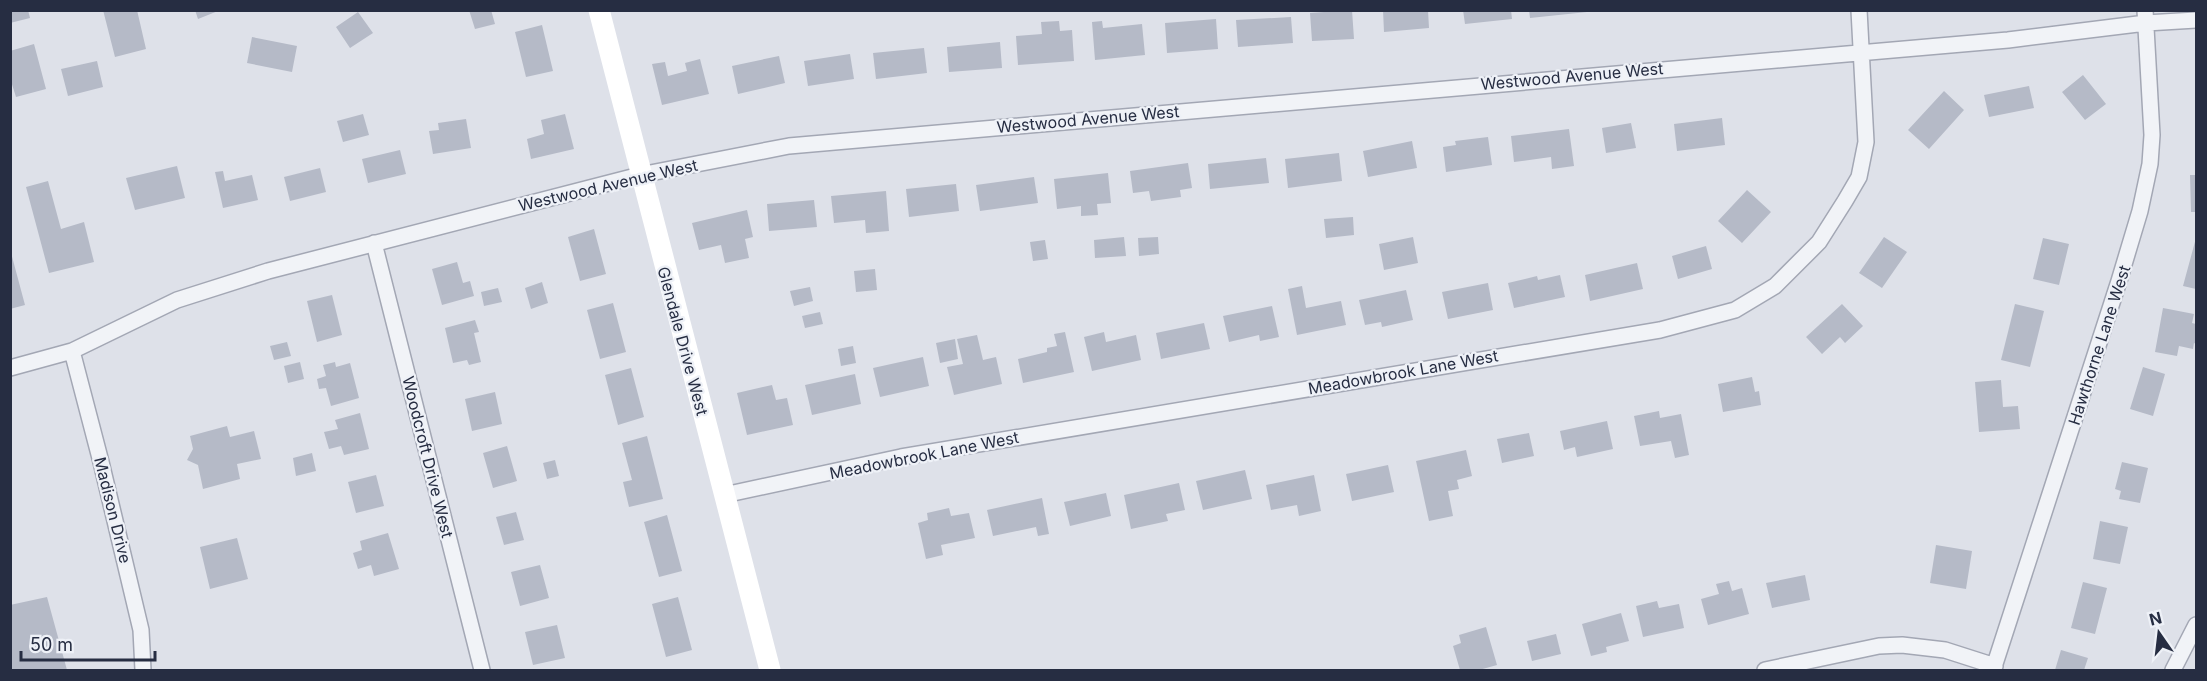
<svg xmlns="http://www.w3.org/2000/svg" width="2207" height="681" viewBox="0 0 2207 681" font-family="Inter,sans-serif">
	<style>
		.building { fill: #b5bac7 }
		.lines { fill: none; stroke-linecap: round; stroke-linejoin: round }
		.street-casing { stroke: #a3a7b4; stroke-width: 18 }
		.street { stroke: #f1f3f7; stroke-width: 15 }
		.secondary { stroke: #fff; stroke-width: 21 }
		.labels { text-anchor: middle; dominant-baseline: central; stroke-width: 4.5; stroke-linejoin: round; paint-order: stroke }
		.street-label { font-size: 16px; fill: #262d42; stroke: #eef1f7 }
	</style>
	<rect width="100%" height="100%" fill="#dee1e9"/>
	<path class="building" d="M10,10H28L30,18L10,23Z
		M103,10H137L146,49L115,57Z
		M195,10H218V11L198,19Z
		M469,10H491L495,24L475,29Z
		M1352,10L1354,39L1312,41L1310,13Z
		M1383,10H1428L1429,28L1384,32Z
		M1463,10H1511L1512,19L1465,24Z
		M1529,10H1587V12L1530,18Z
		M358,12L373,33L350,48L336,27Z
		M1291,17L1293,43L1238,47L1236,20Z
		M1216,19L1218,49L1167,53L1165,23Z
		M1059,21L1060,31L1072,30L1074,61L1018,65L1016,36L1042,34L1041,22Z
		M1102,21L1103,28L1142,24L1145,55L1095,60L1092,22Z
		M542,25L553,71L526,77L515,32Z
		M252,37L297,46L292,72L247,63Z
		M1000,42L1002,68L949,72L947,47Z
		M34,44L46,89L16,97L10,78V51Z
		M924,48L927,73L876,79L873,53Z
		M850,54L854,79L808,86L804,61Z
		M779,56L785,83L738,94L732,66Z
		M700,59L709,94L662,105L652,64L665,62L668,76L687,71L685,63Z
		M97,61L103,87L68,96L61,69Z
		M2083,75L2106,104L2085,120L2062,92Z
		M2029,86L2034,108L1989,117L1984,95Z
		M1944,91L1964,110L1929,149L1908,130Z
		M363,114L369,135L343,142L337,121Z
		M565,114L574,149L531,159L527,139L544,134L541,120Z
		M1722,118L1725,145L1677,151L1674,124Z
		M466,119L471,148L433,154L429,131L439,130L438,123Z
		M1631,123L1636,148L1606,153L1602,128Z
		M1569,129L1574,166L1552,169L1551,157L1514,162L1511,136Z
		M1488,137L1492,165L1446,172L1443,147L1456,145L1455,141Z
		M1412,141L1417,168L1368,177L1363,151Z
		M400,150L406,174L368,183L362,159Z
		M1339,153L1342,181L1288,188L1285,159Z
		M1266,158L1269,183L1210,189L1208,164Z
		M1188,163L1192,188L1180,190L1181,197L1151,201L1149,191L1133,193L1130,171Z
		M177,166L185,198L135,210L126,178Z
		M320,168L326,192L290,201L284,177Z
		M223,171L225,181L252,175L258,200L223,208L215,172Z
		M1108,173L1111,203L1097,204L1098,215L1081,216V206L1057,209L1054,179Z
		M2190,175H2196V212H2191Z
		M1034,177L1038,203L980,211L976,185Z
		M48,181L61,229L84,222L94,262L49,273L26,187Z
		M956,184L959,211L909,217L906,189Z
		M1747,190L1771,212L1742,243L1718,221Z
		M886,191L889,231L866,233L865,220L834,223L831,196Z
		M814,200L817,227L769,231L767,204Z
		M747,210L753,237L745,239L749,258L725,263L721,245L699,250L692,223Z
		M1353,217L1354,235L1326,238L1324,219Z
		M594,229L606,274L580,281L568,237Z
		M1124,237L1126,256L1095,258L1094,240Z
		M1158,237L1159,254L1139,256L1138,238Z
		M1413,237L1418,263L1384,270L1379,244Z
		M1884,237L1907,252L1882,288L1859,273Z
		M2043,238L2069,244L2059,285L2033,279Z
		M2196,238V289L2183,286Z
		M1045,240L1048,259L1033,261L1030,242Z
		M1706,246L1712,269L1678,279L1672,256Z
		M10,249L25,305L10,309Z
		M457,262L463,283L470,281L474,296L442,305L432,269Z
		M1637,263L1643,289L1590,301L1585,275Z
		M875,269L877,290L856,292L854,271Z
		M1560,275L1565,297L1514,308L1508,283L1537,276L1538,280Z
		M542,282L548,303L531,309L525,288Z
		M1488,283L1493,310L1448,319L1442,292Z
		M1302,286L1306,308L1341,301L1346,325L1297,335L1288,289Z
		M810,287L813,301L794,306L790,291Z
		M498,288L502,302L484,306L481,292Z
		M1406,290L1413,320L1382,327L1381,322L1365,325L1359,300Z
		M332,295L342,335L317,342L307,301Z
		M613,303L626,352L600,359L587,310Z
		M1842,304L1863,326L1845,343L1840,337L1822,354L1806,337Z
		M2015,304L2044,311L2030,367L2001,360Z
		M1272,306L1279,337L1260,341L1259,335L1229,342L1223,316Z
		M2163,308L2194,314L2192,323L2196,324V344L2194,343L2193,349L2179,346L2177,356L2155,352Z
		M820,312L823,324L805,328L802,316Z
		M475,320L479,332L474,333L481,362L469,365L467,360L453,363L445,328Z
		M1204,323L1210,349L1161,359L1156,333Z
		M1065,332L1074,372L1023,383L1018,359L1047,352V348L1057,346L1054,334Z
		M1104,332L1106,342L1136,335L1141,360L1092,371L1084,337Z
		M977,335L983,360L996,357L1002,384L954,395L947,367L963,364L957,339Z
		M955,339L958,359L940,363L936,343Z
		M287,342L291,356L274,360L270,346Z
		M853,346L856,363L841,366L838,349Z
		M923,357L929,386L880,397L873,368Z
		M300,362L304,379L288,383L284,366Z
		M335,362L336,367L350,363L359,398L331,406L326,388L319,389L317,379L326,376L323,365Z
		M2143,367L2165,374L2153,416L2130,409Z
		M631,368L644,417L618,425L605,375Z
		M855,374L861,404L812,415L805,385Z
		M1752,377L1755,392L1759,391L1761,405L1723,412L1718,384Z
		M2001,380L2003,407L2018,406L2020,429L1979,432L1975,382Z
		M772,385L776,400L787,398L793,425L747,435L737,393Z
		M495,392L502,424L472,431L465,399Z
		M1659,411L1660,418L1681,414L1689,455L1675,458L1671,441L1640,446L1634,416Z
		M360,413L369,449L344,455L341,446L329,449L324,432L338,429L335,420Z
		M1607,421L1613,449L1577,457L1575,447L1564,450L1560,431Z
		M227,426L230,437L254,431L261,459L237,464L240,479L203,489L198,465L187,460L193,449L190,436Z
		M1529,433L1534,456L1502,463L1497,439Z
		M647,436L663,499L629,507L623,482L632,480L622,443Z
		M507,446L517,481L493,488L483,453Z
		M1466,450L1472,476L1457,480L1459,489L1448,491L1453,516L1429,521L1416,461Z
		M312,453L316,471L296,476L293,458Z
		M555,460L559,476L547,479L543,463Z
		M2122,462L2148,468L2140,503L2119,499L2121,491L2115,489Z
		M1388,465L1394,492L1352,501L1346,474Z
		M1245,470L1252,499L1203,510L1196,481Z
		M376,475L384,506L356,513L348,482Z
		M1314,475L1321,511L1299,516L1297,505L1271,510L1266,485Z
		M1179,483L1185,510L1166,514L1168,521L1131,529L1124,495Z
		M1106,493L1111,516L1070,526L1064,502Z
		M1042,498L1049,534L1038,536L1036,527L993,536L987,510Z
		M949,508L951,516L969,513L975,538L941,545L943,555L926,559L918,523L928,520L927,513Z
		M516,512L524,540L504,545L496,517Z
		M667,515L682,571L659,577L644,522Z
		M2100,521L2128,527L2120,564L2093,559Z
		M388,533L399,569L374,576L371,565L358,569L353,553L362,550L360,541Z
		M237,538L248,579L210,589L200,547Z
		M1936,545L1972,551L1966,589L1930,583Z
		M540,565L549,598L520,606L511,572Z
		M1805,575L1810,600L1772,608L1766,583Z
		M1729,581L1732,591L1742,588L1749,614L1708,625L1701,599L1719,594L1716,584Z
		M2083,582L2107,588L2095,634L2071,628Z
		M47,597L67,670H10V605Z
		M678,597L692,650L666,657L652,604Z
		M1657,601L1659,608L1679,604L1684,628L1643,637L1636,606Z
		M1621,613L1629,641L1606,647L1607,652L1591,656L1582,624Z
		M557,625L565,658L533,665L525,632Z
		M1486,627L1497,665L1479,670H1460L1453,646L1461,643L1459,635Z
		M1556,634L1561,654L1532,661L1527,641Z
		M2061,650L2088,658L2084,670H2055Z"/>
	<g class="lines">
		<defs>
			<path id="street" d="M374,243L482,670
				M72,351L101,462L141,630L143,670
				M10,368L72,351L177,300L268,271L640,175L789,146L2008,40L2146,23L2196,20
				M724,495L901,457L1660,330L1735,310L1775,286L1819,242L1845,201L1859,177L1866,142L1859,10
				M1765,670L1879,646L1902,645L1945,650L1995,666
				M1993,670L2119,281L2140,211L2150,164L2152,135L2145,10
				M2173,670L2196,625"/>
		</defs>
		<use href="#street" class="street-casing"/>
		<use href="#street" class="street"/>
		<path class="secondary" d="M599,10L770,670"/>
	</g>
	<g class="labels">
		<g class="street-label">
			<text transform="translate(1572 76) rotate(-5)">Westwood Avenue West</text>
			<text transform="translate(1088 119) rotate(-5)">Westwood Avenue West</text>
			<text transform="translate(608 185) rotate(-13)">Westwood Avenue West</text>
			<text transform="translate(683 341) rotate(75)">Glendale Drive West</text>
			<text transform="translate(2099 345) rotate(-72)">Hawthorne Lane West</text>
			<text transform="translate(1403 372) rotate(-10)">Meadowbrook Lane West</text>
			<text transform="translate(924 455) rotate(-11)">Meadowbrook Lane West</text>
			<text transform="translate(428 457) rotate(76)">Woodcroft Drive West</text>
			<text transform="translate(113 510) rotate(76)">Madison Drive</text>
		</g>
	</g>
	<rect width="2207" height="681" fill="none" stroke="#262d42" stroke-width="24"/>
	<g transform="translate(2159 633) rotate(346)" stroke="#eef1f7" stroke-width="4.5" paint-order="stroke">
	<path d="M0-4.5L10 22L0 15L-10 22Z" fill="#262d42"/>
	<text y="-9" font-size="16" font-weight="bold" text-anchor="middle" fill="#262d42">N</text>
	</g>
	<path d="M21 651v9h134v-9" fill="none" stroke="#262d42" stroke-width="3"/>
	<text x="30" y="651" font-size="18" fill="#262d42" stroke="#eef1f7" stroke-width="4.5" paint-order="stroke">50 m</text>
</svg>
